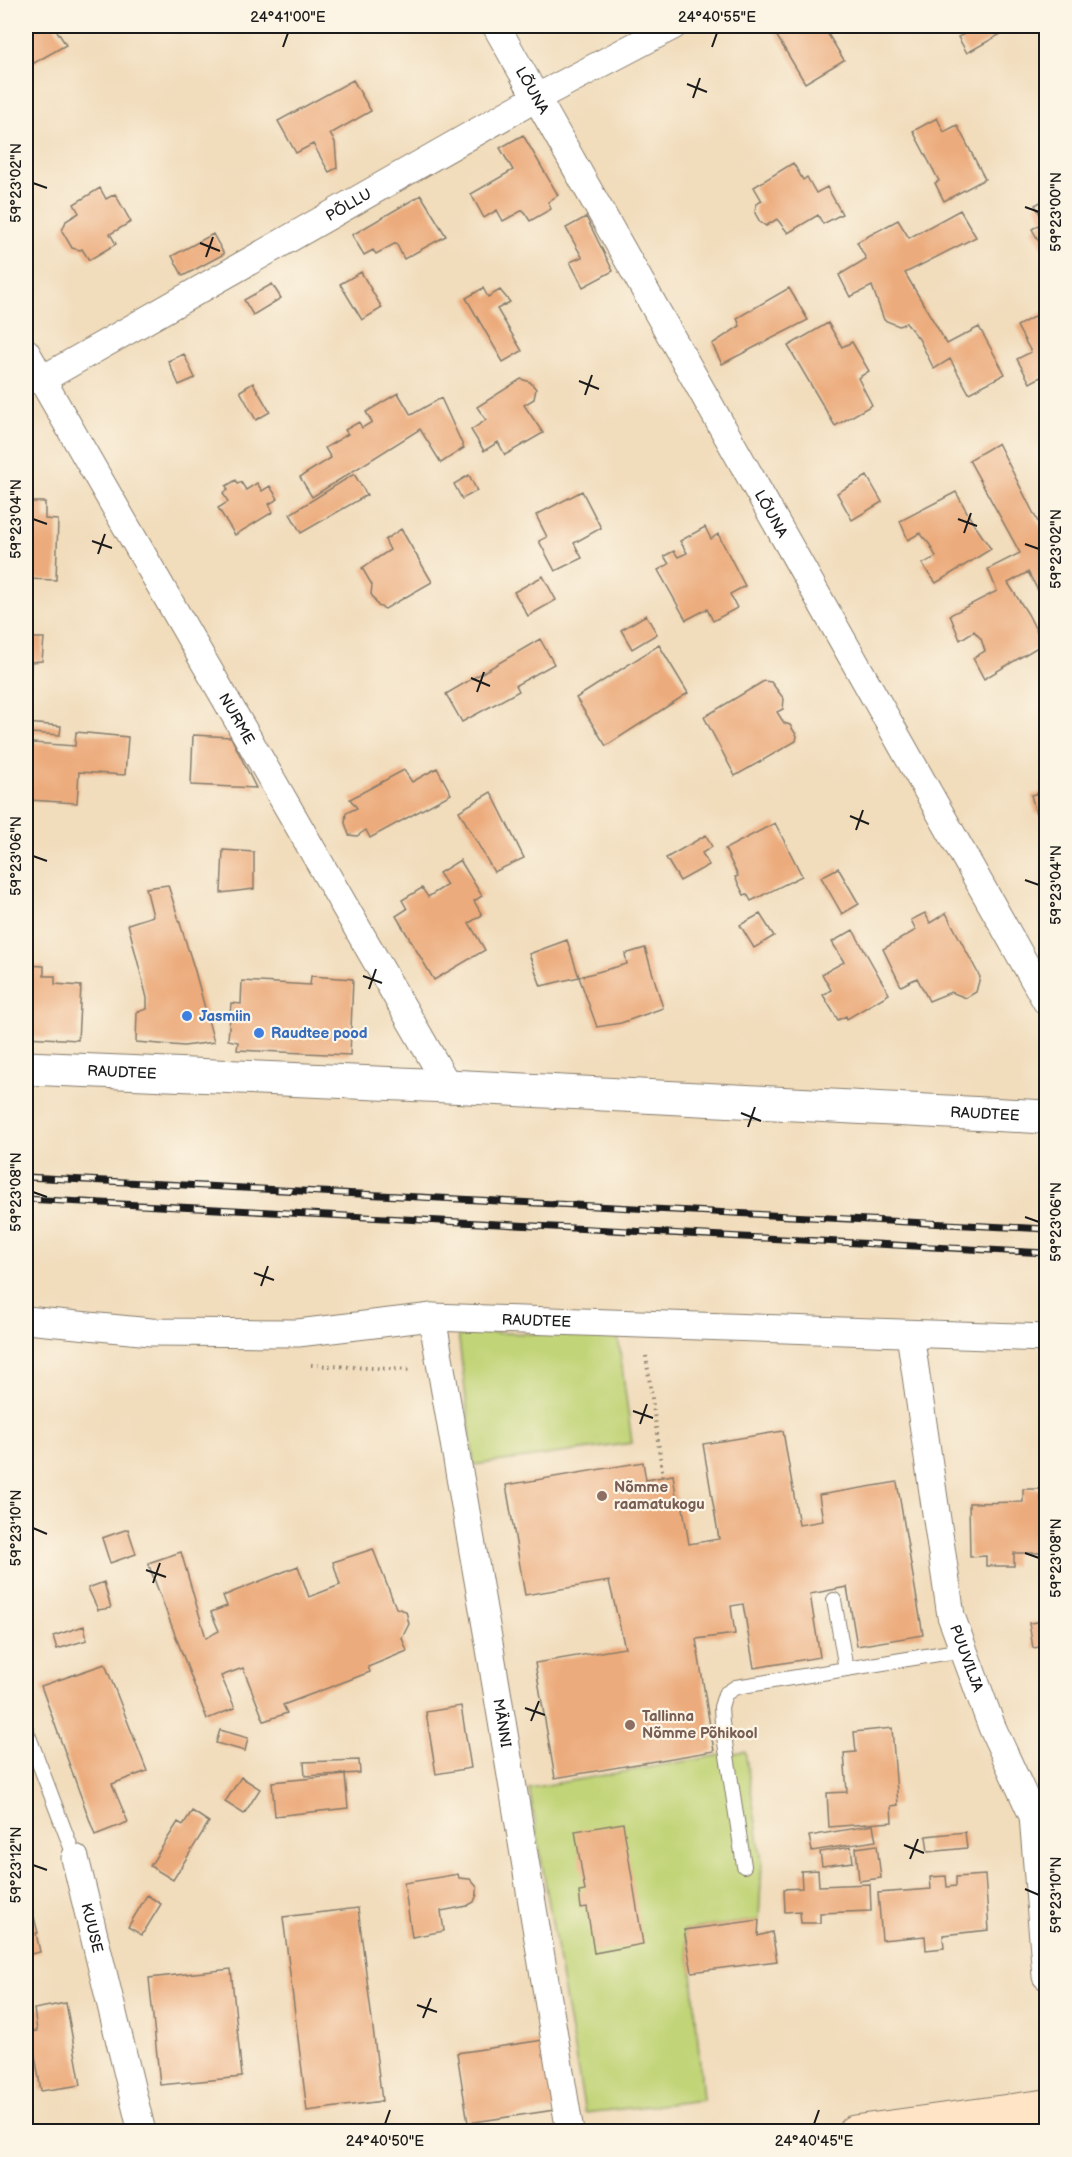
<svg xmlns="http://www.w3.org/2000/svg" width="1072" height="2157" viewBox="0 0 1072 2157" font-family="'Balsamiq Sans',sans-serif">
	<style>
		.green { fill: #c1d477; stroke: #6e784a; stroke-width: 1.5 }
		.building { fill: #ecab7b }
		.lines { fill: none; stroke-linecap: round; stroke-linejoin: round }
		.service-casing { stroke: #867c6c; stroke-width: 16 }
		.minor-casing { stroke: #867c6c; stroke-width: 29 }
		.tertiary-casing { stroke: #867c6c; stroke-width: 35 }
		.secondary-casing { stroke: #867c6c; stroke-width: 35 }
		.path { stroke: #867c6c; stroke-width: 4; stroke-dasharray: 1.5 4.5; stroke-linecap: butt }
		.service { stroke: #fff; stroke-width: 14 }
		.minor { stroke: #fff; stroke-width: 27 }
		.tertiary { stroke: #fff; stroke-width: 33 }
		.secondary { stroke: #ffe4c6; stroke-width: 33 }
		.rail-casing { stroke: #1c1c1c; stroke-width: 7 }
		.rail { stroke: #fcf5e5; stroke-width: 4.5; stroke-dasharray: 14; stroke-linecap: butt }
		.ticks { fill: none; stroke: #1c1c1c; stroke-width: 2 }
		.shop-dot { fill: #3f7fe0; stroke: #fcf5e5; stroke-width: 2 }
		.education-dot { fill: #8d6e63; stroke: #fcf5e5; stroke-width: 2 }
		.labels { text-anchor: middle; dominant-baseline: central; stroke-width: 4.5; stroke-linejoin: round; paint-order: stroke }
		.street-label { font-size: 15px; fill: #1c1c1c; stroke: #fcf5e5 }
		.shop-label { font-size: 15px; font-weight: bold; fill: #366cbe; stroke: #fcf5e5; text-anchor: start }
		.education-label { font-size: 15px; font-weight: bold; fill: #785e54; stroke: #fcf5e5; text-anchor: start }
		.neatline { fill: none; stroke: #1c1c1c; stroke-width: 2 }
		.ticks-label { font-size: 15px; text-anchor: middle; fill: #1c1c1c }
	</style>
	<rect width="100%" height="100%" fill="#fcf5e5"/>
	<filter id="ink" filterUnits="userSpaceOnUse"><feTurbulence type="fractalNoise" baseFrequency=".0167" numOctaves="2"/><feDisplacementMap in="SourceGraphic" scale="12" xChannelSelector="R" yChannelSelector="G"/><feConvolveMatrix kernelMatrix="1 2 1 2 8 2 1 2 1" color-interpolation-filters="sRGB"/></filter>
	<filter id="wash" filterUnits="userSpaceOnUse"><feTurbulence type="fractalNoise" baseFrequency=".008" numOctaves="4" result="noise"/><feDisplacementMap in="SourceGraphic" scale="24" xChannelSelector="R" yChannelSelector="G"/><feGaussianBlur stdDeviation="1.35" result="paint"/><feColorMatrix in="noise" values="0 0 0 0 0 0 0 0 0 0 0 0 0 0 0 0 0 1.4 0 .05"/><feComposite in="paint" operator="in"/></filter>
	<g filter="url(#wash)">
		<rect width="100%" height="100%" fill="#f1dcbb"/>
		<path class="green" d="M458,1332L618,1336L632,1443L474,1465Z
			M745,1751L762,1862L759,1920L684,1930L692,1972L703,2100L585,2113L529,1788Z"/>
		<g id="blocks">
			<path class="building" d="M26,26H54L66,45L27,67Z
				M173,26H192L179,34Z
				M776,26H823L844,60L805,83L772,28Z
				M970,26H1015L967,53L958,37L972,30Z
				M353,80L371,111L330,134L335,142L337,168L329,172L313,144L296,153L278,121Z
				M937,118L944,132L957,125L985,179L944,201L935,183L939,181L913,131Z
				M523,135L558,195L548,202L551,209L530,221L523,210L503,221L497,210L484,218L471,194L513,170L500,148Z
				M793,163L803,180L807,177L816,193L827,187L842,214L823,224L818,215L788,233L777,219L766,226L760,222L755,213L756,204L762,201L754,187Z
				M100,188L106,199L115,194L131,222L110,234L116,244L89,260L82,249L80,250L72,248L62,231L66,221L79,213L74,204Z
				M421,195L446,236L404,259L396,243L376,254L373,250L364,255L352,235Z
				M1046,199V245L1042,247L1032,229L1044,222L1035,205Z
				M960,210L976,237L905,273L947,344L979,327L1005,374L969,393L950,359L934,369L919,339L906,323L899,326L884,320L872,286L850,297L839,275L866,259L857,242L898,220L909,238Z
				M586,217L613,271L583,287L570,262L582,257L566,228Z
				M213,234L224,254L183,276L172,256Z
				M361,272L382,308L362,320L340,284Z
				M272,284L281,298L253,315L244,300Z
				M483,288L488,297L500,290L510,302L497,309L522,351L503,362L466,298Z
				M789,288L808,320L722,364L712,344L740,326L737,318Z
				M1046,310V374L1030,383L1017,359L1031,352L1017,326Z
				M828,323L842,347L852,342L869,371L858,378L872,405L835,426L788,346Z
				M184,354L195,378L179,385L168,361Z
				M521,379L530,382L536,389L534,399L524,405L543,433L505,455L498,442L484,451L471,430L486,420L477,407Z
				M253,383L270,412L256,420L240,391Z
				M398,393L411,415L441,398L464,448L441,463L420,429L312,497L300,477L331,458L325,448L348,434L345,430L359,422L362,428L372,422L366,412Z
				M998,443L1046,538V605L1028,572L1008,583L1028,614L1043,644L984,679L973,658L985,651L981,639L974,631L960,640L950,615L997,591L988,569L1020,553L969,460Z
				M354,474L367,495L301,533L290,514Z
				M469,475L477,491L462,499L454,484Z
				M867,476L882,502L852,520L837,493Z
				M236,480L238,484L241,482L246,490L257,483L262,491L270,486L278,499L269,504L273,512L235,535L218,508L228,502L223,493L228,490L226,486Z
				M582,491L601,528L574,543L582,558L555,571L539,541L547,537L536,515Z
				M956,492L972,521L991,549L936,583L922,564L936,557L930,545L920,533L908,540L900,521Z
				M26,502H45V519L58,520L56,580L26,579Z
				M705,527L711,539L718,534L745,586L730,594L737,608L713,621L707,609L686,620L658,570L669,564L664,556L674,551L678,557L687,553L680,541Z
				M401,529L432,582L385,609L378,606L371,594L372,585L362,568L390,550L385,540Z
				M543,576L556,600L528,616L514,592Z
				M646,615L657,634L632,649L621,630Z
				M26,638H44L42,661L31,662L30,687H26Z
				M540,639L554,664L516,685L519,691L462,722L446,694Z
				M659,645L688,693L606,746L576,698Z
				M764,681L771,682L784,699L783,709L777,712L784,723L790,725L797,736L796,741L735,776L704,717Z
				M26,723L61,726L60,735L31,733L30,741H26Z
				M76,732L128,737L125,775L79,772L77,803L29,800L33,743L75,746Z
				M193,735L231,737L256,788L191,785Z
				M437,768L451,794L370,838L366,830L357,836L349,835L345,823L346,813L357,808L350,799L404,770L412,782Z
				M1046,784V811L1036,814L1031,795L1043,792L1041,785Z
				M491,792L524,858L494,872L459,811Z
				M775,823L802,876L751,901L747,894L744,895L735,877L738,876L725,849Z
				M706,835L712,847L702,853L709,865L680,881L666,858Z
				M223,850L254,852V889L221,893Z
				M460,860L482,896L474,901L482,915L469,923L485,950L434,980L396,916L407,909L402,900L422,888L428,897L447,885L439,873Z
				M838,868L859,904L842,914L821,877Z
				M168,885L195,971L214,1042L184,1046L136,1042L137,1012L147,1009V998L128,924L153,916L146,888Z
				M925,913L930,923L946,913L980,977L976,992L966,998L951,992L929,1001L917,978L901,986L883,949L916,930L911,920Z
				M760,914L774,936L754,948L740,925Z
				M853,930L889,994L847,1019L846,1016L838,1020L823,995L831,990L822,974L844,962L832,942Z
				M567,940L579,977L541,986L529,954Z
				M645,948L663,1008L621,1023L597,1027L579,977L627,964L625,954Z
				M26,965L44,966V976H55V984L81,986L78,1040L26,1037Z
				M311,976L353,979L350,1055L237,1050L238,1042L228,1040L231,1003L241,1004L242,981L310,985Z
				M783,1431L799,1525L823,1521L819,1495L897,1482L923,1635L857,1646L847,1587L810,1594L820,1657L754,1668L743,1604L731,1606L735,1634L696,1639L714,1751L555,1778L535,1663L625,1648L609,1581L525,1595L506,1485L643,1462L646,1480L673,1475L677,1502H682L689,1544L719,1539L703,1444Z
				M1023,1489H1041V1501H1046V1553H1014V1566H986V1556L970,1557L969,1503L1023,1502Z
				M128,1529L136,1554L110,1563L102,1538Z
				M373,1549L396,1608L406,1611L409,1624L402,1638L407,1651L368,1667L370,1672L283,1705L287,1713L264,1721L243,1668L221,1676L235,1708L207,1719L148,1563L181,1552L206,1638L219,1631L211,1612L227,1606L223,1596L298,1566L309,1597L340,1585L333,1562Z
				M104,1582L111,1608L98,1610L88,1588Z
				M1046,1621V1646L1033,1648L1029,1623Z
				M26,1622L32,1637L26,1640Z
				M84,1626L87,1640L57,1649L53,1636Z
				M105,1664L147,1771L112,1784L128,1822L95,1835L41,1686Z
				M461,1706L471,1768L436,1774L426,1712Z
				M892,1728L898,1805L891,1806L892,1822L829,1827L827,1793L847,1792L844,1753L856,1752L854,1732Z
				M220,1730L248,1738L245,1751L216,1743Z
				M359,1760L360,1773L305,1776L304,1762Z
				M345,1775L348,1808L275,1816L272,1782Z
				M241,1777L260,1789L244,1814L225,1802Z
				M192,1811L209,1822L173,1880L150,1866L178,1822L183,1825Z
				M623,1823L643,1944L594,1953L587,1907L581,1908L579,1892L585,1891L575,1831Z
				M873,1825L876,1841L812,1851L809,1836Z
				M965,1832L967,1848L928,1852L926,1836Z
				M877,1845L881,1878L859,1881L856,1848Z
				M851,1847L853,1862L822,1866L820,1852Z
				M818,1870L819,1886L870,1884L871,1911L820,1913V1923H801L800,1911L785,1912L784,1889L802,1888L801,1871Z
				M458,1874L459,1878L470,1879L477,1887V1894L474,1902L467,1906L441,1911L444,1931L412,1937L404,1883Z
				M985,1875L989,1930L943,1935L944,1948L926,1950L925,1936L882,1940L878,1893L931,1889L930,1877L946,1876L947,1887L956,1886V1877Z
				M26,1885L38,1933H36L40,1952L26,1955Z
				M147,1895L161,1904L142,1935L128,1927Z
				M358,1908L382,2101L307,2111L283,1917Z
				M759,1920L758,1936L772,1932L777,1961L692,1972L684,1930Z
				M231,1969L242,2077L160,2085L149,1978Z
				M66,2003L81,2085L41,2091L31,2032L37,2031L34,2009Z
				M550,2039L561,2109L468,2123L457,2053Z"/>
		</g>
	</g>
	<g filter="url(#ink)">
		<use href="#blocks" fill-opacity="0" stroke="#867c6c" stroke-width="1.5"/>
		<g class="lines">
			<defs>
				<path id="service" d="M834,1600L846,1669
					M26,1729L75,1858
					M744,1866L722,1723L721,1707L725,1694L736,1687L963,1650"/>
				<g id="minor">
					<path id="s1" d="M496,26L1046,1001"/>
					<path id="s2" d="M26,352L448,1086"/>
					<path id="s3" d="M26,379L41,380L536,98L673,26"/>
					<path id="s4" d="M432,1317L489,1643L570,2132"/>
					<path id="s5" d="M26,1320L151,1332L298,1333L432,1317L1046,1338"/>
					<path id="s6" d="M910,1334L951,1616L992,1727L1033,1816L1046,1976"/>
					<path id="s7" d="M75,1858L142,2132"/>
				</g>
				<g id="tertiary">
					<path id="s8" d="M26,1068L448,1086L1046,1117"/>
				</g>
				<path id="secondary" d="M854,2132L1046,2106"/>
			</defs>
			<use href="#service" class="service-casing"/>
			<use href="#minor" class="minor-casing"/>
			<use href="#tertiary" class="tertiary-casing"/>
			<use href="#secondary" class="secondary-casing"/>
			<path class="path" d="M646,1356L663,1477
				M311,1365L411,1370"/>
			<use href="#service" class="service"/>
			<use href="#minor" class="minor"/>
			<use href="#tertiary" class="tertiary"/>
			<use href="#secondary" class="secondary"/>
			<defs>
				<path id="rail" d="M26,1177L1046,1229
					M26,1199L1046,1253"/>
			</defs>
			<use href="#rail" class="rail-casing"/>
			<use href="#rail" class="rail"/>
		</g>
	</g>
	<path class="ticks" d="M283,47L288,33M712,47L717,33M687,84L707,92M693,98L700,78M33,183L47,188M1025,207L1039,212M200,243L220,251M206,257L213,237M579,381L599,389M585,395L592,375M33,519L47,524M958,519L977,526M964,533L971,513M92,541L112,548M1025,544L1039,549M98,554L105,534M471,678L490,686M477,692L484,672M850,816L869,824M856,830L863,810M33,856L47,861M1025,880L1039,885M363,976L382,983M369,989L376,969M741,1113L761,1121M748,1127L755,1107M33,1192L47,1197M1025,1217L1039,1222M254,1273L274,1280M261,1286L268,1266M633,1411L653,1418M640,1424L647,1404M33,1528L47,1534M1025,1553L1039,1558M146,1570L166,1577M153,1583L160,1563M525,1708L545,1715M531,1721L539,1701M904,1845L924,1853M910,1859L918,1839M33,1865L47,1870M1025,1889L1039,1895M417,2005L437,2012M423,2018L431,1998M385,2124L390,2110M814,2124L819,2110"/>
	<g class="shop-dot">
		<circle cx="187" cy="1016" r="6"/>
		<circle cx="259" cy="1033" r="6"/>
	</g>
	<g class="education-dot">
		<circle cx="602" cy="1496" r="6"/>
		<circle cx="630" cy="1725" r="6"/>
	</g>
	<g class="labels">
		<g class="street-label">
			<text stroke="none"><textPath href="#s1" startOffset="74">LÕUNA</textPath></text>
			<text stroke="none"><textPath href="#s3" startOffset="369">PÕLLU</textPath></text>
			<text stroke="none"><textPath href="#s1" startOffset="560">LÕUNA</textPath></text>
			<text stroke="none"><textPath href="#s2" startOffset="423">NURME</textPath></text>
			<text stroke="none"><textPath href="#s8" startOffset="96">RAUDTEE</textPath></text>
			<text stroke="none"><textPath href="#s8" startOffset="960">RAUDTEE</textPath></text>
			<text stroke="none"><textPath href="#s5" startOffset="512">RAUDTEE</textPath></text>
			<text stroke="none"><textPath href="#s6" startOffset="330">PUUVILJA</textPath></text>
			<text stroke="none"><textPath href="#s4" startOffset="412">MÄNNI</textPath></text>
			<text stroke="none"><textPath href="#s7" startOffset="72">KUUSE</textPath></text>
		</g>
		<g class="shop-label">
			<text x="199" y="1016">Jasmiin</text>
			<text x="271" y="1033">Raudtee pood</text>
		</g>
		<g class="education-label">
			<text x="614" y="1487">Nõmme<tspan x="614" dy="17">raamatukogu</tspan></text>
			<text x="642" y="1716">Tallinna<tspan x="642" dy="17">Nõmme Põhikool</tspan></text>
		</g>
	</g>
	<rect width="1072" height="2157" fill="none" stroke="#fcf5e5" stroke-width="66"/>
	<rect x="33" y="33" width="1006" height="2091" class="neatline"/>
	<g class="ticks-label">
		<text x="288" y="22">24°41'00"E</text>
		<text x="717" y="22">24°40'55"E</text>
		<text transform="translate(16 183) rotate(-90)" y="5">59°23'02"N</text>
		<text transform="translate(1056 212) rotate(-90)" y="5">59°23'00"N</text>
		<text transform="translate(16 519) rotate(-90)" y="5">59°23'04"N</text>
		<text transform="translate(1056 549) rotate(-90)" y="5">59°23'02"N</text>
		<text transform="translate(16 856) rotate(-90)" y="5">59°23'06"N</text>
		<text transform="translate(1056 885) rotate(-90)" y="5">59°23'04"N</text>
		<text transform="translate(16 1192) rotate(-90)" y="5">59°23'08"N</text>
		<text transform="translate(1056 1222) rotate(-90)" y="5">59°23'06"N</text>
		<text transform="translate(16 1528) rotate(-90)" y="5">59°23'10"N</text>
		<text transform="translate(1056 1558) rotate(-90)" y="5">59°23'08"N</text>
		<text transform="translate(16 1865) rotate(-90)" y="5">59°23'12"N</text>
		<text transform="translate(1056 1895) rotate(-90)" y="5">59°23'10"N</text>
		<text x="385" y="2146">24°40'50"E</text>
		<text x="814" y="2146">24°40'45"E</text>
	</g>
</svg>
